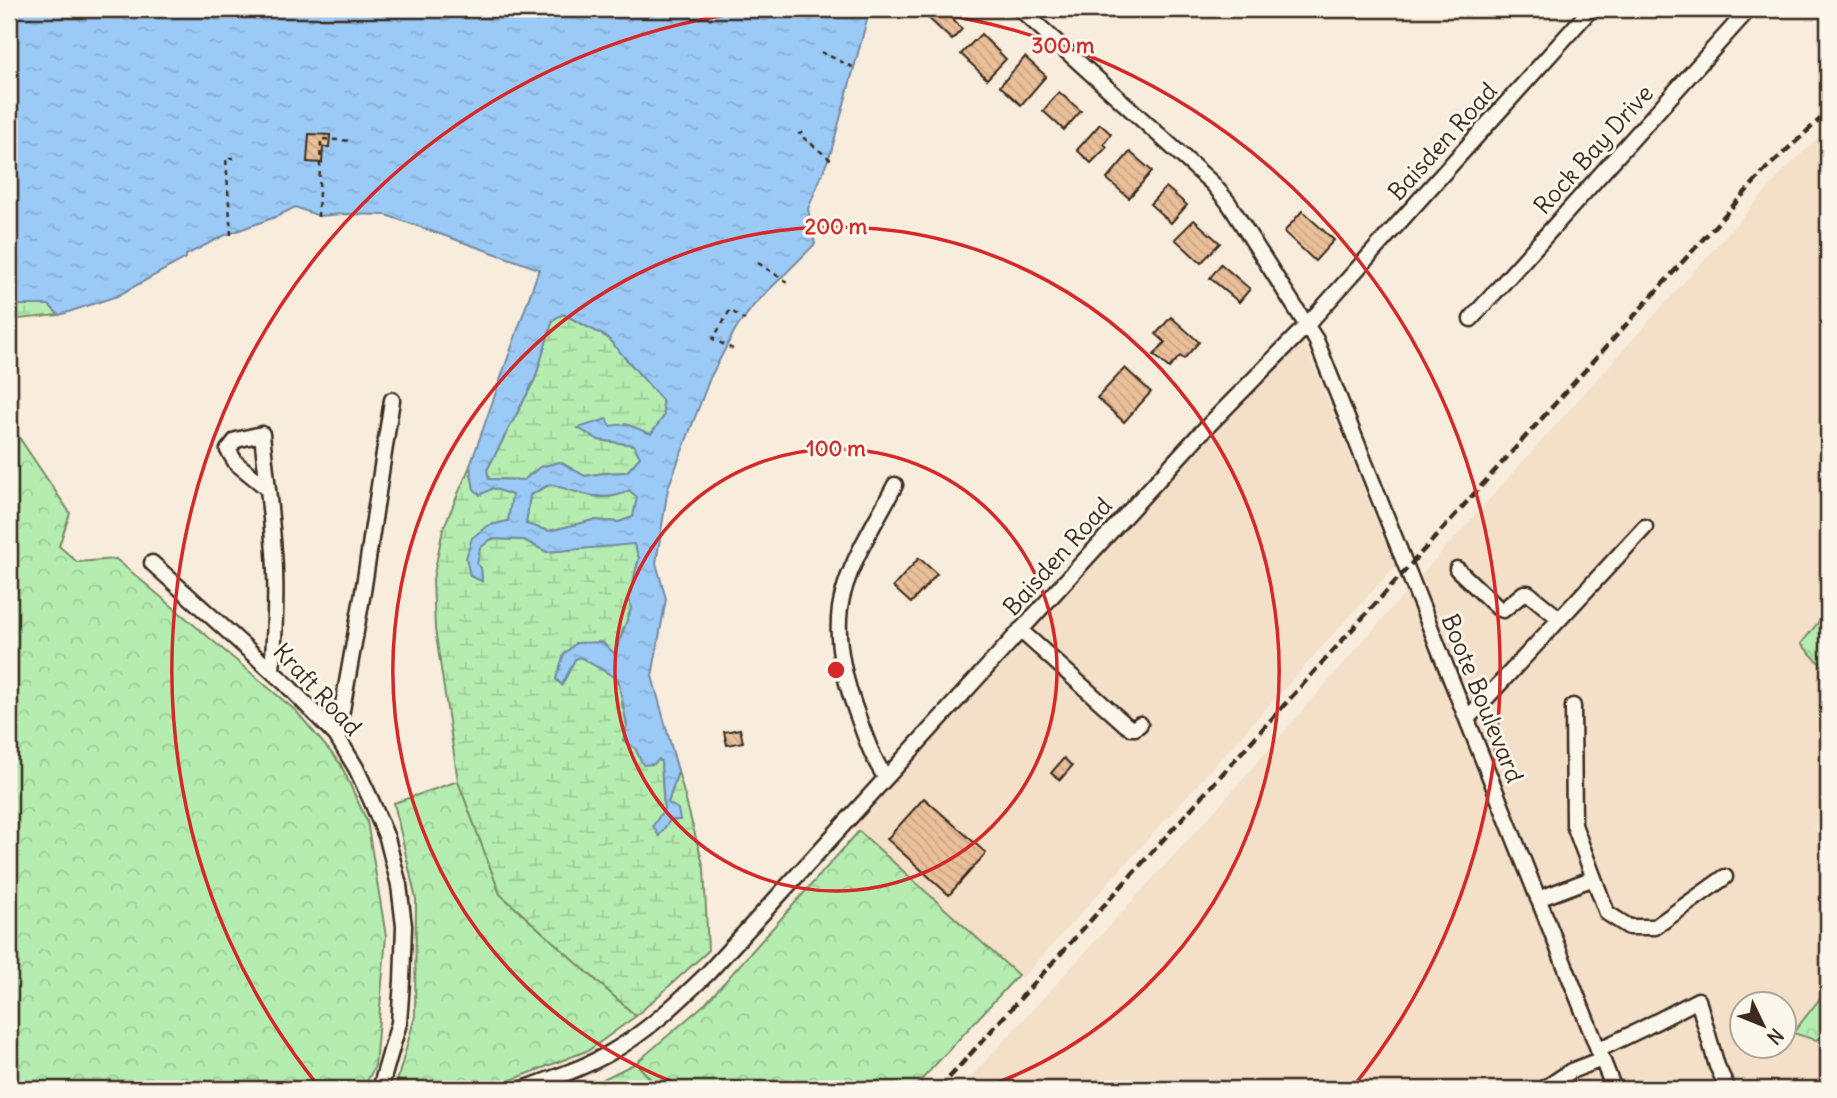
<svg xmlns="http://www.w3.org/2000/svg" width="1837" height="1098" viewBox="0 0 1837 1098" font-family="Delius,sans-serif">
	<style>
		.built { fill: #f4dfc8; fill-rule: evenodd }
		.forest { fill: url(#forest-crowns); stroke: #788c67; stroke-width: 2 }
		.wetland { fill: url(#wetland-marsh); stroke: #788c67; stroke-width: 2 }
		.water { fill: url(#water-ripples); stroke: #758aa0; stroke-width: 2; fill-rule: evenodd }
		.building { fill: url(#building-back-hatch); stroke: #3b2a1e; stroke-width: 2 }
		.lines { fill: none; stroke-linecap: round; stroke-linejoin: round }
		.minor-casing { stroke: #3b2a1e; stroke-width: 19 }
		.path { stroke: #3b2a1e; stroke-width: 2.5; stroke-dasharray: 5 5; stroke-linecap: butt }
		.minor { stroke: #fbf7ec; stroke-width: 14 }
		.rail { stroke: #3b2a1e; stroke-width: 4.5; stroke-dasharray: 10 5; stroke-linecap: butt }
		.ring { fill: none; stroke: #d62828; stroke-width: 3.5 }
		.labels { text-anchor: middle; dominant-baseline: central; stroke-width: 6; stroke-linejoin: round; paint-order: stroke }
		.street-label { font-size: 24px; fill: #3b2a1e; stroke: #fbf7ec }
		.centre { fill: #d62828; stroke: #fbf7ec; stroke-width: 3.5 }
		.ring-label { font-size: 21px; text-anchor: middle; font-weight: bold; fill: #d62828; stroke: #fbf7ec; stroke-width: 6; stroke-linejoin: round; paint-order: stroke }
	</style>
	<defs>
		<pattern id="forest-crowns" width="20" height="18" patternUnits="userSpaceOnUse" patternTransform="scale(1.75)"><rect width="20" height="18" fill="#b5edb0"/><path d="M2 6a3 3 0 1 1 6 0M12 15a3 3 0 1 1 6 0" fill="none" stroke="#9dcb97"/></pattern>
		<pattern id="wetland-marsh" width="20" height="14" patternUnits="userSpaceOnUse" patternTransform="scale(1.75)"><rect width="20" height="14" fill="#b5edb0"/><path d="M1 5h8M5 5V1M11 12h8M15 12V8" fill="none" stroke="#9dcb97"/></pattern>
		<pattern id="water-ripples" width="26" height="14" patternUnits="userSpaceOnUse" patternTransform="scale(1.75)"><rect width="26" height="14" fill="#9bcaf6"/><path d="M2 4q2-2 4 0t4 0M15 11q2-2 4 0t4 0" fill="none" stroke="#86aed2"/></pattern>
		<pattern id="building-back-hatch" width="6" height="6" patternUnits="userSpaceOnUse" patternTransform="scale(1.75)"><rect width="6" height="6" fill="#eac09a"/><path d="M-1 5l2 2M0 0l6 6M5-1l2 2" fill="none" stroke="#caa584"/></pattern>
	</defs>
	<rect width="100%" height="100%" fill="#f8ecdc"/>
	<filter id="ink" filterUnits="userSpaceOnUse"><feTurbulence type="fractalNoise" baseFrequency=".0143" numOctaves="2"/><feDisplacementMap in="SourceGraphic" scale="14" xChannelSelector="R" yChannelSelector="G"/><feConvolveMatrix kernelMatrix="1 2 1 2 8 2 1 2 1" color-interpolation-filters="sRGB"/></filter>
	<g filter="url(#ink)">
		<path class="built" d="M1828,128V610L1801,644L1828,672V812L1814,827L1828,844V939L1823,945L1825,992L1793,1032L1816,1040L1828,1034V1089H960L1221,804L1407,591L1784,171ZM1742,1004H1784V1046H1742Z
			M1303,339L1395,566L1022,978L850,825L1226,414Z"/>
		<path class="forest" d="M9,425L12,427L70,513L59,546L77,562L116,559L296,711L340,763L367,821L386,936L375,1066L363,1089H9Z
			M1828,610V672L1801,644Z
			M458,781L500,894L636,1016L589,1050L488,1089H395L415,1016L416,899L394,803Z
			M859,831L1018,975L913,1089H659L636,1063L706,1003Z
			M1828,939V1034L1816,1040L1793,1033L1825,992L1823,945Z"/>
		<path class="wetland" d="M9,305H49L59,315L9,320Z
			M563,314L607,337L662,400L664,416L651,434L626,425L610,426L599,440L634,445L640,457L627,472L604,473L585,476L560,462L540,467L524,480L489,479L487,470L535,379L553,319Z
			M470,466L474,489L493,488L513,495L508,521L487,526L470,576L482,581L481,568L476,565L480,548L491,539L524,540L547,552L634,543L639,558L629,598L631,609L614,655L575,643L556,679L562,685L575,659L580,657L618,679L627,725L661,762L664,809L658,821V835L678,771L704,868L708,951L636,1016L500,894L458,781L435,629L433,579L443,529Z
			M551,484C575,491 606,506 629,490L638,497L633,517L619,522L594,520L549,531L526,524L530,495Z
			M636,1063L659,1089H583Z"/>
		<path class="water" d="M9,9H870L831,152L808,209L815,244L754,305L735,330L710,378L668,488L656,563L666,599L652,676L678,771L668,803L678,809L680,820H670L659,836L653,826L664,809L661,762L659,759L654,764L643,765L635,748L623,740L627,725L618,679L580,657L575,659L562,685L556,679L564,654L576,643L602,642L615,654L631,609L629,598L639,558L634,544L547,552L524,540L491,539L480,548L477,564L481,568L482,581L470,576L466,558L472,538L487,526L508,521L512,495L493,488L480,495L474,489L470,466L539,269L386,215L343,214L319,216L295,207L278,216L223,236L186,255V258L117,296L59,315L49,305H9ZM563,314L607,337L662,400L664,416L651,434L626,424L610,426L607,419L578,428L599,440L634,445L640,457L627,472L604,473L585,476L560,462L540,467L524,480L489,479L487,470L535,379L553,320ZM550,484C575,491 605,505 629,490L637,497L633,517L619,522L594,520L549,531L526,524L530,495Z"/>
		<path class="building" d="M931,9H955L959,13L953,20L962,29L952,40L925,15Z
			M981,34L1006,59L987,79L961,54Z
			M1025,57L1046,76L1021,105L1000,86Z
			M1059,92L1081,111L1064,130L1043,111Z
			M1100,124L1111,134L1104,144L1107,147L1091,163L1077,150Z
			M309,134L330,135L329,147H323L322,163L307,162Z
			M1130,152L1152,171L1129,198L1107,179Z
			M1166,187L1187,205L1171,223L1150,204Z
			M1302,211L1334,240L1315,261L1284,232Z
			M1194,220L1220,243L1201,263L1175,239Z
			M1221,264L1250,289L1239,302L1210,278Z
			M1171,317L1199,342L1184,359L1180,356L1169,368L1154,355L1165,342L1156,334Z
			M1125,368L1151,392L1124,422L1097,398Z
			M919,558L937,574L911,603L893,587Z
			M740,729L743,742L727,745L724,732Z
			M1064,758L1072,766L1060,780L1051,773Z
			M924,798L986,853L949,895L887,839Z"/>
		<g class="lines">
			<defs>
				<path id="minor" d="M1020,9L1212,183L1228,202L1316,340L1614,1089
					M1471,319L1749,9
					M268,489L236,463L228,450L236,440L262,434C266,473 271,512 274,552C277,591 275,631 272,671
					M152,563L285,683L336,735L356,768L371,800L387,838L399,885L404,926L402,981L399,1023L380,1089
					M1457,569L1498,608L1503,610L1524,593H1528L1560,619
					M1020,630L1126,725L1131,728H1135L1140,724
					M1573,706L1574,825L1607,913L1629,927H1655L1725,877
					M1467,719L1645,527
					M336,735L342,710L363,592L392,400
					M886,778C872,758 865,736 857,714C845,681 835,644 840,608C846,567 876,522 895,485
					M1538,899L1594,878
					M1598,1050L1642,1029L1698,1000L1717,1066L1728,1089
					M523,1089C551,1079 581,1069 608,1054C646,1033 677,1003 708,973L1198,436L1307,325L1591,9
					M1544,1089L1571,1071L1602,1059"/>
			</defs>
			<use href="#minor" class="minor-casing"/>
			<path class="path" d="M821,52L855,68
				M803,132L799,134L831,160
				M318,217L321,139L353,141
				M231,235L226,158H236
				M758,263L787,282
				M733,349L713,339L730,310L745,320"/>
			<use href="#minor" class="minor"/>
			<path class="rail" d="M939,1089L1767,168L1828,112"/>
		</g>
	</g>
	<g class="ring">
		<circle cx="836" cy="670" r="221"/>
		<path d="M692 1089A443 443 0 1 1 980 1089"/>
		<path d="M320 1088A664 664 0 0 1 772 9M900 9A664 664 0 0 1 1352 1088"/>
	</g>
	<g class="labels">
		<g class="street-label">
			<text transform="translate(1442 141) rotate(-48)">Baisden Road</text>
			<text transform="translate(1593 149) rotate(-48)">Rock Bay Drive</text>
			<text transform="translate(1057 556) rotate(-48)">Baisden Road</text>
			<text transform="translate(318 689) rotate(47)">Kraft Road</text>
			<text transform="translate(1483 698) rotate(68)">Boote Boulevard</text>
		</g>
	</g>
	<circle cx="836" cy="670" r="10" class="centre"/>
	<g class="ring-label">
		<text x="1063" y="53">300 m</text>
		<text x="836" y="234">200 m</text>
		<text x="836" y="456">100 m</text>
	</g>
	<rect width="1837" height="1098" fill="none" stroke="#fbf7ec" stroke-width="35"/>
	<rect x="18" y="18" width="1802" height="1063" fill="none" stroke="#3b2a1e" stroke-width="2.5" filter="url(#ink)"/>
	<g transform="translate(1763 1025) rotate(133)"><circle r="33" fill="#fbf7ec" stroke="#aea59a" stroke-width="2"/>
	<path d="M0-5L12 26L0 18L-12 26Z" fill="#3b2a1e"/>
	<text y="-10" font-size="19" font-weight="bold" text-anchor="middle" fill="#3b2a1e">N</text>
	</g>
</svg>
